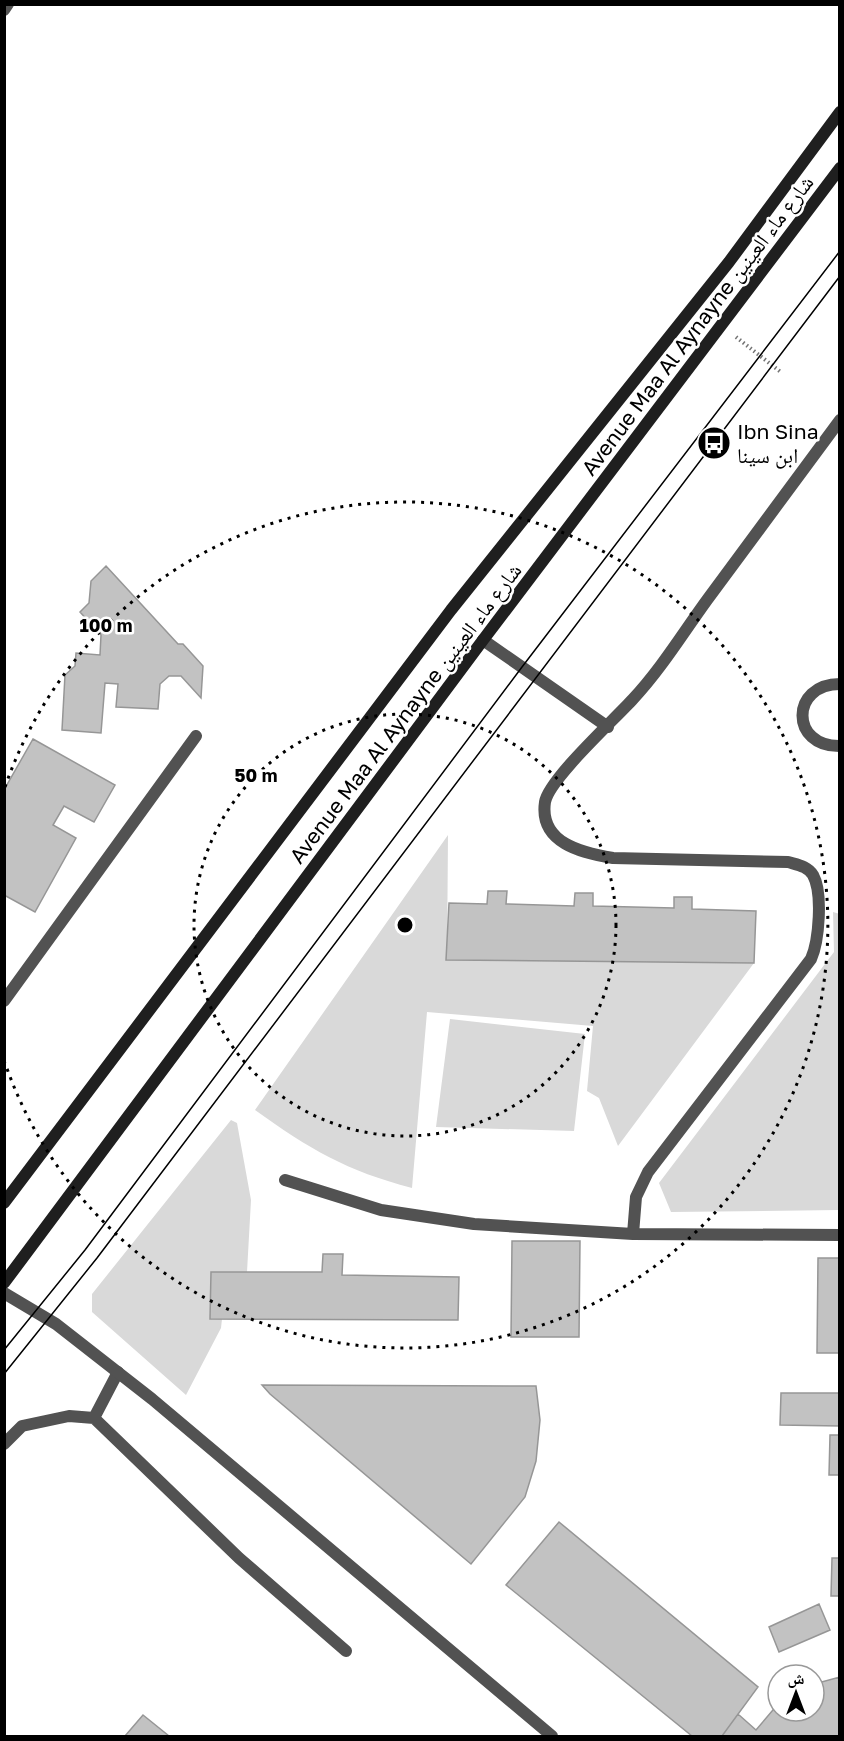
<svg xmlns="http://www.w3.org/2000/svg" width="844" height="1741" viewBox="0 0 844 1741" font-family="'Golos Text','Noto Naskh Arabic',sans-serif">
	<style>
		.green { fill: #d9d9d9 }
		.building { fill: #c2c2c2; stroke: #969696; stroke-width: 1.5 }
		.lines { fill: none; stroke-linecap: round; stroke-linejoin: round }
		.path { stroke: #747474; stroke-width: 4; stroke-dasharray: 1.5 3; stroke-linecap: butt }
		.lane { stroke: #525252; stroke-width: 12 }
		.street { stroke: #525252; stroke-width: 12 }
		.secondary { stroke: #1f1f1f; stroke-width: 12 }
		.tram { stroke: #000; stroke-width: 1.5 }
		.ring { fill: none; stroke: #000; stroke-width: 3; stroke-dasharray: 3 6 }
		.labels { text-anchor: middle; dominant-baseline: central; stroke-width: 5; stroke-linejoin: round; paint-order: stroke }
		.street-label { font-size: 21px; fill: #000; stroke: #fff }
		.poi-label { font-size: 21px; fill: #000; stroke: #fff; text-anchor: start }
		.centre { fill: #000; stroke: #fff; stroke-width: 3 }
		.ring-label { font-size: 18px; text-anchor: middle; font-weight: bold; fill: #000; stroke: #fff; stroke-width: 5; stroke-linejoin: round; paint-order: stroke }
	</style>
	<rect width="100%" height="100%" fill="#fff"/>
	<path class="green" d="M448,835L447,960L754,963L618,1146L599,1098L587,1091L593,1026L427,1012L412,1188C347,1171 309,1149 255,1110Z
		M833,912L840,914L839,1210L671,1212L659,1183L834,952Z
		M450,1019L585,1034L574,1131L436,1127Z
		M231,1120L237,1123L251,1200L247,1272H211L210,1319H222L221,1328L186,1395L92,1312V1294Z"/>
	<path class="building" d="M106,566L178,644H183L203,666L201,698L181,676H169L160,684L158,709L116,707L118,684L105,683L101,733L62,730L65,675L75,666L76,653L100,655L101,635L80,612L89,603L91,581Z
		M33,739L115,785L94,822L64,806L53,825L76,838L35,912L4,895V790Z
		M488,891H507L506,904L574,906L575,893H593V906L674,908V897H692V909L756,911L754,963L446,960L449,903L487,904Z
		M512,1241H580L579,1337H511Z
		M323,1254H343L342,1275L459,1277L458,1320L210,1319L211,1272H322Z
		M818,1258H840V1353H817Z
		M262,1385L536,1386L540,1420L536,1461L525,1497L471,1564L270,1394Z
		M781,1393H840V1426L780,1425Z
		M830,1435H840V1475H829Z
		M559,1522L758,1687L722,1736H692L506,1585Z
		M832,1558H840V1596H831Z
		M819,1604L830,1630L779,1652L769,1627Z
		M840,1677V1736H722L738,1714L756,1730L778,1704V1711H814V1684Z
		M143,1715L169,1736H125Z"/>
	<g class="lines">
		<path class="path" d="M736,337L782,373"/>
		<path class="lane" d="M483,640L608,727
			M840,684C790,684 790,747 840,746
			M285,1180L381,1210L474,1224L633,1234L840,1235
			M633,1234L636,1197L648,1172L811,959C819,941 823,893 813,875C807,866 798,865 788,862L613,858C582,853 539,843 545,802C549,779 615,719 633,699C661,669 683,633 707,600C751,540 795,480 840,420
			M94,1418L118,1372
			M4,1444L22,1426L69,1416L94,1418L239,1558L346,1651"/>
		<path class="street" d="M4,10L8,4
			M4,1001L196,736
			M4,1293L56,1324L152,1399L552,1736"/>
		<path class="secondary" d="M4,1203L451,610L729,262L840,112
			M4,1283L483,640L840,168"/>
		<path class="tram" d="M4,1350L85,1250L522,667L840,251
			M4,1374L97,1258L840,276"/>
	</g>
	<g class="ring">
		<circle cx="405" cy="925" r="211"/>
		<path d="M5 787A423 423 0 1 1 5 1063"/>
	</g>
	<defs>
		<symbol id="bus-disc" viewBox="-11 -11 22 22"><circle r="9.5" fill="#000" stroke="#fff"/><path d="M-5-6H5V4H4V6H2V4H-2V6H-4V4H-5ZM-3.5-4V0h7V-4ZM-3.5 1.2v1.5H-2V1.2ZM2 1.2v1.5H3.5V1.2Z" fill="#fff"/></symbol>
	</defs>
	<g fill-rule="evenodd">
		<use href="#bus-disc" x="695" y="424" width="38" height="38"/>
	</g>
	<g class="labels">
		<g class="street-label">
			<text transform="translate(697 325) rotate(-53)">Avenue Maa Al Aynayne شارع ماء العينين</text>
			<text transform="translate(405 713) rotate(-53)">Avenue Maa Al Aynayne شارع ماء العينين</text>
		</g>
		<g class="poi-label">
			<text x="737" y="431">Ibn Sina<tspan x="737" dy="24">ابن سينا</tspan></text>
		</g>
	</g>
	<circle cx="405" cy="925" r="9" class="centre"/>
	<g class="ring-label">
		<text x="106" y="632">100 m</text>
		<text x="256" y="782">50 m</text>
	</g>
	<rect width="844" height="1741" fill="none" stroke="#000000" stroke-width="12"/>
	<g transform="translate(796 1693)"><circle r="28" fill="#ffffff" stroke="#999999" stroke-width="1.5"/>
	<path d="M0-4.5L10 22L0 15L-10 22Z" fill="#000000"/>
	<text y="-9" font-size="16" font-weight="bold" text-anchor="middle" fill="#000000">ش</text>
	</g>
</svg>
